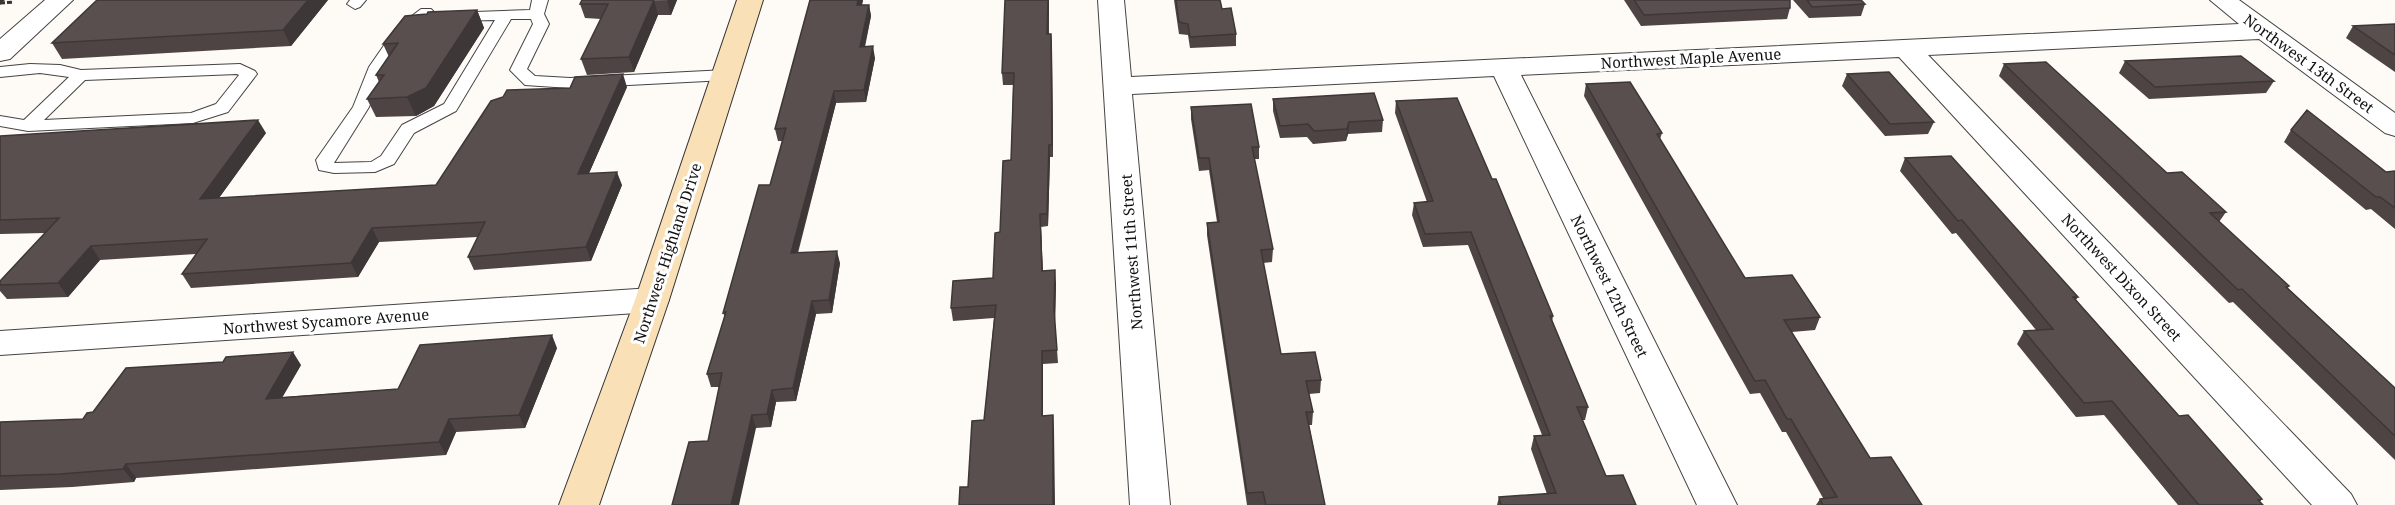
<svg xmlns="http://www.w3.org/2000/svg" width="2395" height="505" viewBox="0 0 2395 505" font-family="'Noto Serif',serif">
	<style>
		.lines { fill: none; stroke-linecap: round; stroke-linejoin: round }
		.lane-casing { stroke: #444; stroke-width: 2 }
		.street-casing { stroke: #444; stroke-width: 2 }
		.secondary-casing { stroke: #333; stroke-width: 2 }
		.path { stroke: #333; stroke-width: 3; stroke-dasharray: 5 2; stroke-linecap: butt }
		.lane { fill: #fff; fill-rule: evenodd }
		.street { fill: #fff; fill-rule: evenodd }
		.secondary { fill: #f9e0b6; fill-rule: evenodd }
		.wall { fill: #4d4443 }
		.shaded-wall { fill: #3e3737 }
		.building { fill: #594f4e; stroke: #3e3737; stroke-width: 1.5 }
		.labels { text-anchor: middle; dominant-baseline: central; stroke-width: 6; stroke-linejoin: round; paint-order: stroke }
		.street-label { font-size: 15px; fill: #111; stroke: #fff }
	</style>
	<rect width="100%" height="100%" fill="#fefaf5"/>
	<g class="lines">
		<defs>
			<path id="lane" d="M350,0H366L360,7L355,9L347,4Z
				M532,0H548L544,14L549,24L527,69L535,76L570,78L726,70L734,75L726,80L570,88L525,85L510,70L533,24L531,19H511L456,111L414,133L394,164L375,172L334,173L319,170L316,160L353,107L369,67L396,28L421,9H431L434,12L408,34L385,67L369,107L334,163L371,162L381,156L402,125L444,104L495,20L452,21L447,19L444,16L447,13L530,10Z
				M30,64L60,65L81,70L240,64L255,71L257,74L228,112L193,123L28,131L0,126V116L24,120L69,77L40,73L0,77V67ZM237,74L239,75L216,104L191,113L44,120L85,80Z"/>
			<path id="street" d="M45,0H73L10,59L0,61V39Z
				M1098,0H1124L1131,77L2239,24L2210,0H2239L2395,113V136L2385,133L2259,39L1928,55L2351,494L2357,505H2312L1899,57L1521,75L1737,505H1697L1494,76L1132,94L1170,505H1130Z
				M652,288L664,292L669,300L664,308L652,312L0,355V331Z"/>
			<path id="secondary" d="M737,0H763L669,300L599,505H559L635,300Z"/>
		</defs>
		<use href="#lane" class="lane-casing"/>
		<use href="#street" class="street-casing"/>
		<use href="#secondary" class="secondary-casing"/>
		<path class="path" d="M0,3L14,2"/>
		<use href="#lane" class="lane"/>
		<use href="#street" class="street"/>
		<use href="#secondary" class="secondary"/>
	</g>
	<path class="wall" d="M328,0L291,46L62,59L52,43Z
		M677,0L671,15H658L634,72L587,75L581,59L601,19L585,18L580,4Z
		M810,0H863L862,5H869L871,16L865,47L875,58L866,102L836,103L798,253L840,263L832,313L816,314L796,401L776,402L771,427L756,428L708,441L719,387H711L707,374L725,317L723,313L770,185L783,141H778L775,129Z
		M1049,0V34H1051L1052,46L1053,157H1050L1048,226L1041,227L1043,271L1056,283L1055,323L1058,363L1043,364V416L1054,429L968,487L984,420L994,318L953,321L951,308L993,278L1000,232L1011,160L1013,85H1003L1002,73Z
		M1174,0H1220L1222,9L1236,34V46L1190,48L1188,35L1179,34Z
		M1624,0H1790V8L1787,19L1641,26Z
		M1793,0H1861L1865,4L1861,16L1809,18Z
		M477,10L484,28L434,106L416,116L376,117L367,99L379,82L376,75L389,57L383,44L427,14Z
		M2395,24V72L2346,38L2353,26Z
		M2125,61L2274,81L2266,93L2149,99L2119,73Z
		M2004,64L2226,212L2219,222L2289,286L2288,288L2395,388V460L2233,302L2229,303L1999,76Z
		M1847,74L1934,122L1928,134L1885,136L1842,86Z
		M1586,84L1662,133L1660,139L1745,278L1820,317L1815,330L1792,332L1870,458L1922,505H1816L1820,499L1823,498L1786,432H1782L1760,393L1750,394L1584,96Z
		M627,87L589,173L622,185L591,261L474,270L468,257L478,237L379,242L358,277L191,288L182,274L196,254L100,260L68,297L7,299L0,291V281L45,233L0,234V136L266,133L219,198L436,185Z
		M1273,99L1383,120L1382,132L1348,134L1346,141L1313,144L1307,137L1280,138L1273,111Z
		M1396,101L1492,179L1553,316L1552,322L1588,407L1585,420H1582L1606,476L1636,505L1547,494L1531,449L1534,436L1542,435L1468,245L1423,247L1412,215L1414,203L1427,202L1395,113Z
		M1191,107L1259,147V159H1254L1273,249L1272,262L1263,263L1281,354L1321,380L1320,393L1309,394L1313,412L1312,425H1309L1325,505H1247L1207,235V223L1217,222L1209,170L1199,171L1191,119Z
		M2291,130L2386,172L2395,171V229L2371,209L2366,210L2284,142Z
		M1905,158L2078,297L2076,300L2179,416L2262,499L2260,502L2263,505H2178L2104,415L2076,417L2017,344L2024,331L2036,330L1956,233L1952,234L1900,171Z
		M557,348L525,428L456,432L446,455L136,478L134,482L72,487L0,490V422L83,419L93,412L301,365L282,397L398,389Z
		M1499,497L1501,505H1497Z"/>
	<path class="shaded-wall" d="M0,0H5L0,5Z
		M308,0H328L291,46L283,30Z
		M654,0L658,15L634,72L629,57Z
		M667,0H677L671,15Z
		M858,0H863L859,16L857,5Z
		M1048,0H1049V2L1048,46L1047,34Z
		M869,5L871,16L862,58L860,47Z
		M477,10L484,28L434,106L416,116L407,97Z
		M1051,34L1052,46L1053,157L1052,145Z
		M873,46L875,58L866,102L864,90Z
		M623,74L627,87L583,187L578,174Z
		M834,91L836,103L794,265L791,253Z
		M258,120L266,133L208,213L200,199Z
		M1349,122L1348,134L1346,141L1347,129Z
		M1049,145L1050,157L1048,226L1047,214Z
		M617,172L622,185L591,261L586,247Z
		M1040,214L1041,227L1043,284L1042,271Z
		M372,228L379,242L358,277L351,263Z
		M91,246L100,260L68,297L58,283Z
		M837,251L840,263L832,313L829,300Z
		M1055,270L1056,283L1055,323L1058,363L1054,310Z
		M812,301L816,314L796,401L793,388Z
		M552,335L557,348L525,428L519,415Z
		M1042,351L1043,364V429L1042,416Z
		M293,352L301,365L274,412L266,399Z
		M772,390L776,402L771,427L767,414Z
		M752,415L756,428L739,505H731Z
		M1053,415L1054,429L1055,505H1053Z
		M449,419L456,432L446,455L439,442Z
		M126,464L136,478L134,482L123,469Z"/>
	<path class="building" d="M97,0H308L283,30L52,43Z
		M582,0H667H654L629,57L581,59L608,4H580Z
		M810,0H858L857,5H869L860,47L873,46L864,90L834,91L791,253L837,251L829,300L812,301L793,388L772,390L767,414L752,415L731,505H672L689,442L708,441L722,373L707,374L726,312L723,313L759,185H770L786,128L775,129Z
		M1005,0H1048L1047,34H1051L1052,145H1049L1047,214H1040L1042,271L1055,270L1054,310L1057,350L1042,351V416L1053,415V505H959L960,487H968L972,421L984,420L996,305L951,308L953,281L993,278L995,233L1000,232L1003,161L1011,160L1014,73H1002Z
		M1176,0H1220L1222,9L1231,8L1236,34L1190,37L1188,24L1179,22Z
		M1634,0H1790V8L1644,15Z
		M1807,0H1861L1865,4L1812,7Z
		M477,10L426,88L407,97L367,99L384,75H376L398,43L383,44L405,16L427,14L428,12Z
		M2395,24V55L2353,26Z
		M2241,56L2274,81L2155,87L2125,61Z
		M2046,62L2167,173L2182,172L2226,212L2210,213L2289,286L2286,287L2395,388V436L2242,289L2238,290L2004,64Z
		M1889,72L1934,122L1890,124L1847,74Z
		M623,74L578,174L617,172L586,247L468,257L485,222L372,228L351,263L182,274L207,239L91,246L58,283L0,285V281L59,218L0,220V136L258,120L200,199L436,185L491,101L503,97L507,90L570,88L575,77Z
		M1630,82L1662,133L1657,134L1745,278L1792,275L1820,317L1784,320L1870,458L1891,457L1922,505H1823L1820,499L1837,497L1791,419H1787L1765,380L1755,381L1586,84Z
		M1374,93L1383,120L1349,122L1347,129L1314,131L1308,124L1280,126L1273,99Z
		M1457,98L1492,179H1496L1553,316H1550L1588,407H1577L1606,476L1623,475L1636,505H1501L1499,497L1556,493L1534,436L1550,435L1471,232L1425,234L1414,203L1433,201L1396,101Z
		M1251,104L1259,147H1252L1273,249L1261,250L1281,354L1315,352L1321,380L1306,381L1313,412H1306L1325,505H1266L1263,492L1247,493L1207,223L1219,222L1209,158H1199L1191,107Z
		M2307,110L2386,172L2395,171V208L2380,197H2376L2291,130Z
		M1951,156L2078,297H2073L2179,416L2188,415L2262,499L2258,500L2263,505H2199L2112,401L2084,403L2024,331L2053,329L1962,220L1958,221L1905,158Z
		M552,335L519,415L449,419L439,442L126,464L123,469L61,474L0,476V422L83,419L87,413L93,412L126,368L223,362L226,357L293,352L266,399L398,389L420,345Z"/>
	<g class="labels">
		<g class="street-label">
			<text transform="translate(1691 58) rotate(-3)">Northwest Maple Avenue</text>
			<text transform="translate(2309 63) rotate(36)">Northwest 13th Street</text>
			<text transform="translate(1131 252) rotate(-94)">Northwest 11th Street</text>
			<text transform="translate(667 253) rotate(-72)">Northwest Highland Drive</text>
			<text transform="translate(2122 277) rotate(47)">Northwest Dixon Street</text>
			<text transform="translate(1610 286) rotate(64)">Northwest 12th Street</text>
			<text transform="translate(326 321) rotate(-4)">Northwest Sycamore Avenue</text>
		</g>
	</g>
</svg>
